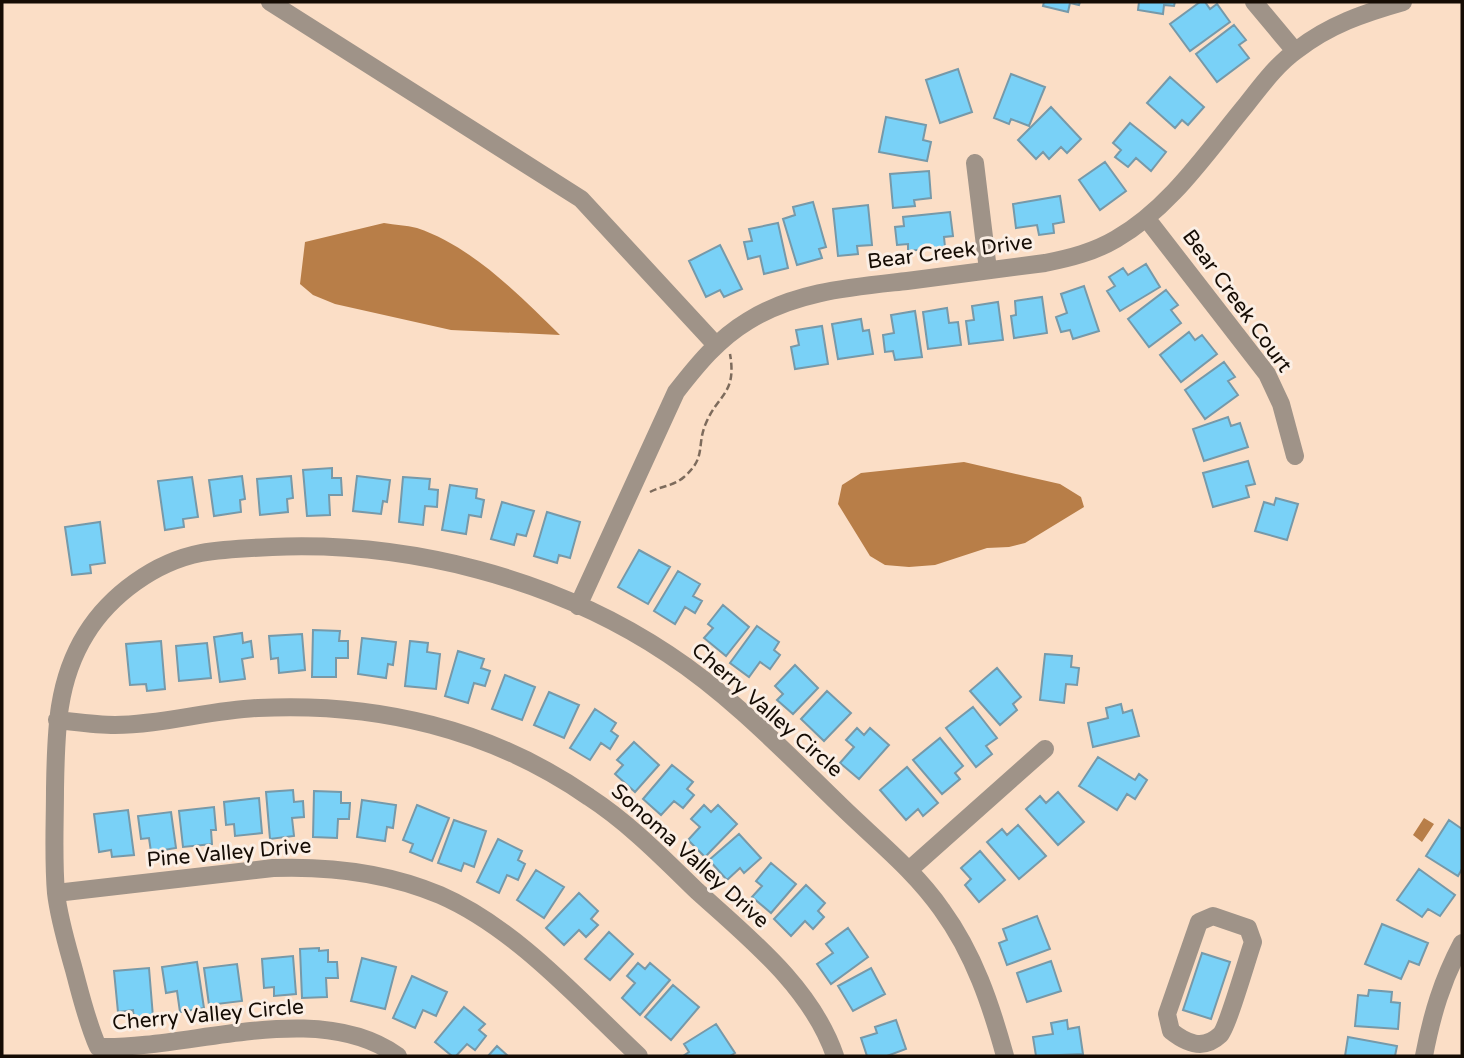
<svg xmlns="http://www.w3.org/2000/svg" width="1464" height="1058" viewBox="0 0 1464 1058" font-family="'Varela Round',sans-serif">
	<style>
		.water { fill: #b87e48 }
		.building { fill: #79d1f7; stroke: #7699a9; stroke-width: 2 }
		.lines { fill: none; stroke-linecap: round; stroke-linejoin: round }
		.path { stroke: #7d6b5c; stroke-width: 2.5; stroke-dasharray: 7 3.5; stroke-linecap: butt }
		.minor { stroke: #9f9388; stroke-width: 18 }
		.labels { text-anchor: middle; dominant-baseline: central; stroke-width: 6; stroke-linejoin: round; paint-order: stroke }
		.street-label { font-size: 21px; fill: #150c04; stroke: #fbefe5 }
	</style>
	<rect width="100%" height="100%" fill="#fbdec6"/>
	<path class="water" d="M384,223C395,225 406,225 417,228C473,247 519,295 560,335L451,330L335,304L313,295L300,284L305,242Z
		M964,462L1060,484L1081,497L1084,507L1025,543L1009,547L987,548L935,565L909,567L885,565L870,556L838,504L842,485L861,473Z
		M1424,818L1434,824L1422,842L1413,835Z"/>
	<path class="building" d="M1044,2H1080L1079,5L1070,3L1068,12L1043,6Z
		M1139,2H1175L1174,6L1164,5L1163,14L1138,10Z
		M1200,2H1205L1210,9L1217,4L1230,22L1190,51L1170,24Z
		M1234,25L1246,40L1239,45L1249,58L1217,82L1196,54Z
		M958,69L972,112L940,123L926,80Z
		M1011,74L1045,87L1029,126L1011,119L1009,124L994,118Z
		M1170,77L1204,107L1188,125L1182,120L1175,128L1147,103Z
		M1051,107L1081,139L1067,153L1061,147L1049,159L1043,152L1036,159L1018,140Z
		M886,117L926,125L923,140L931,142L927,161L879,152Z
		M1130,123L1166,152L1151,171L1136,158L1128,167L1115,157L1121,150L1113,143Z
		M1105,162L1126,191L1100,210L1079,180Z
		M929,171L931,198L914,200L915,206L893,208L890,174Z
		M1060,196L1064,222L1053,224L1054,233L1039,235L1037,225L1016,228L1013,204Z
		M813,202L826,247L819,249L822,258L797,265L783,219L795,215L793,207Z
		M868,205L872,245L857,246L858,254L838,256L833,209Z
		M950,212L953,236L944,237L945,247L908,251V244L897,245L895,227L904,226L903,217Z
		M778,223L788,268L764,274L760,256L748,259L744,242L752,241L749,229Z
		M720,245L742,289L724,297L720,290L706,297L689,261Z
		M1146,264L1160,287L1120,311L1107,291L1115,286L1109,277L1123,268L1128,275Z
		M1084,286L1099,331L1073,339L1070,330L1061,332L1056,317L1067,313L1061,294Z
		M1166,290L1178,305L1171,310L1181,323L1149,347L1128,319Z
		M1042,297L1047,333L1014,338L1011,316L1016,315L1015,301Z
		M998,302L1003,340L969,344L966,321L974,320L972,306Z
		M947,308L949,323L958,322L961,345L928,349L923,312Z
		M915,311L922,357L895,360L893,351L885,352L883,335L894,333L891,315Z
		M861,319L863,331L869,330L873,354L838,359L832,324Z
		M822,326L828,364L795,369L791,347L799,345L796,330Z
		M1189,332L1195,340L1202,335L1217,354L1181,382L1160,355Z
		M1224,362L1235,377L1228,381L1238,395L1205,419L1185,390Z
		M1228,417L1231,426L1240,423L1248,447L1204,461L1193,429Z
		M1248,461L1255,484L1246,486L1249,497L1213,507L1203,473Z
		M332,468V478H341L342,495H329L330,515L307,516L303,470Z
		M242,476L245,499L240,500L241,512L214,516L209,480Z
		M291,476L293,498L287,499L288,512L260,515L257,479Z
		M357,476L390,480L387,502L383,501L381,514L353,511Z
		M192,477L198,517L183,519L184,527L165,530L158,481Z
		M403,477L430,479L429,489L438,490L437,507L425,506L423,525L399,522Z
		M450,485L477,489L476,498L484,500L481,517L469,515L466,534L442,530Z
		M1276,498L1298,504L1287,540L1255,531L1264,502L1274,505Z
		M502,502L534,511L526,536L517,534L514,545L491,539Z
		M547,512L580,522L570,558L559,555L557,563L534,556Z
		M100,522L105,563L90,565L91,573L72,575L65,527Z
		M639,550L670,567L648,604L618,587Z
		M678,571L700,584L693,596L702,601L695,613L685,607L675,624L654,611Z
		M723,605L749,627L726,656L704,638L713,628L708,624Z
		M757,626L779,642L774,650L780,655L770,669L760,662L749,677L730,663Z
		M313,630L340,631L339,641H348V658H336V677H312Z
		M242,633L243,643L251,641L253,657L242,659L245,679L220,682L214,637Z
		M302,634L305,670L279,673L278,658L271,659L269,636Z
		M362,638L396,642L393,665L388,664L386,678L358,674Z
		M161,641L165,689L147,691L146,684L130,685L126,644Z
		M410,641L428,643L427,652L440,654L436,689L405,686Z
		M207,643L211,678L179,681L176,646Z
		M458,651L484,659L481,668L490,671L485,686L474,683L468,703L445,696Z
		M1045,654L1072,656L1071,667L1079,668L1077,685L1066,684L1064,703L1040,700Z
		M795,665L818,688L793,714L777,700L783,694L775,686Z
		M997,668L1021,697L1013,704L1017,710L1000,725L970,691Z
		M505,675L535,687L522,720L492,709Z
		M827,691L851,713L824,741L801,719Z
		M549,692L579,705L564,738L534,725Z
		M1121,704L1123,713L1132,710L1139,736L1093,747L1088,723L1108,718L1106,708Z
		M973,707L997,738L986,746L992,754L976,767L946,728Z
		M595,709L616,723L611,731L618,736L610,749L601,743L590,760L570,748Z
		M857,728L864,735L870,728L889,745L859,779L840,763L854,747L846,740Z
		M940,738L963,766L955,773L960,779L942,794L913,760Z
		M634,742L659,765L635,792L615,774L623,765L617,760Z
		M1098,757L1135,780L1139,774L1147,780L1135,799L1127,794L1117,810L1079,786Z
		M672,765L693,782L687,789L694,795L683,808L674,801L661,815L643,799Z
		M907,767L938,803L923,816L918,809L906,820L880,790Z
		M293,790L294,802L303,801L304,817L292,818L294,836L270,839L266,792Z
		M314,791L341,792V803H350L349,819H338L337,838L313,837Z
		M1058,792L1084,822L1058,845L1026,809L1040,796L1046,803Z
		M259,798L262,833L235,836L234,824L226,825L224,802Z
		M362,800L396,805L393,828L387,827L385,841L357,837Z
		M417,805L449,818L432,861L410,852L413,844L403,840Z
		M704,805L711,812L718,805L737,824L705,857L688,840L700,827L691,819Z
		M214,807L216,830H211L212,844L183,847L179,811Z
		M128,810L134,855L112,857L111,850L99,852L94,814Z
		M171,812L176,848L151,852L149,838L141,839L138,816Z
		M454,820L486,831L474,867L464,863L461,871L438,863Z
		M1449,820L1462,829V869L1458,876L1426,856Z
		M1018,825L1046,856L1019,879L987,842L1002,829L1007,835Z
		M739,834L761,858L744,873L740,868L727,880L709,860Z
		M498,839L522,851L518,860L525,864L518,880L507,875L499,893L477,882Z
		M980,851L1005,880L979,902L965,885L971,879L961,868Z
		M771,863L796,884L771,913L752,897L762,886L756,881Z
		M1419,869L1455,895L1440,916L1428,909L1422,917L1397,900Z
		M536,870L564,887L544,918L517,900Z
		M806,885L825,903L818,911L824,917L813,929L805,921L791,936L774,919Z
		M579,893L598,911L591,919L598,925L586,937L579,930L564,945L546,928Z
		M1037,916L1050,949L1007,965L999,943L1007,940L1003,929Z
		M1382,924L1428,943L1419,965L1409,961L1401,979L1365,964Z
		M848,928L868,957L831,984L817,964L833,953L826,944Z
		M609,932L633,954L610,980L585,959Z
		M319,948V951L328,950V962H337L338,978H326L327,997L302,998L300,949Z
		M1202,953L1230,962L1211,1019L1183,1010Z
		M293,956L296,994L274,996V987L264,988L262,959Z
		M362,958L396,967L385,1009L351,1001Z
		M1051,961L1061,991L1027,1002L1017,973Z
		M197,962L204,1008L180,1012L177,991L166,993L162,967Z
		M638,963L645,969L650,963L670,980L640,1015L622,998L635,983L627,976Z
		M237,964L242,1001L209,1005L204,968Z
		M149,968L153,1017L134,1018L133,1010L118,1012L114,971Z
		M871,968L885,994L853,1011L838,986Z
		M412,976L447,992L436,1016L423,1010L415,1028L393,1018Z
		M673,985L699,1007L671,1040L645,1017Z
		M1369,990L1392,992L1391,1002L1400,1003L1398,1029L1355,1026L1358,995L1368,996Z
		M464,1007L485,1024L479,1030L486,1036L475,1050L467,1044L456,1056H452L435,1042Z
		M896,1020L906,1049L887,1056H867L861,1038L877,1033L875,1027Z
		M1067,1020L1068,1029L1079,1027L1083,1054L1036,1056L1033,1037L1053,1034L1051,1023Z
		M716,1024L735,1053L730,1056H683L689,1052L684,1044Z
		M1348,1037L1397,1046L1395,1056H1345Z
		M497,1046L508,1056H488Z"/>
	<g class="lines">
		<path class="path" d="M650,492C661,486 674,486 684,477C707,457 696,446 706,423C718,394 737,394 730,354"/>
		<path class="minor" d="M270,2L581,199L716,345
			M1254,2L1295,51
			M975,163L988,270
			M1147,219L1267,374L1281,404L1295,456
			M578,606L676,392C697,365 718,339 748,321C796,291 853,287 907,281C953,275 999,269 1045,263C1070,258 1094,252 1116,239C1170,208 1207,152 1246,105C1261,86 1277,64 1297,50C1329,25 1364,13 1403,2
			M57,720C76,722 96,725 115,725C161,725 211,710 258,708C377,702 491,729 589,797C629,823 663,858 697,891C749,938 812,988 835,1056
			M909,870L1045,749
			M56,893L273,868C330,866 388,873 440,895C516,928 580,1001 639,1056
			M1213,916L1248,928L1253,942C1248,956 1227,1029 1220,1035C1203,1051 1186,1043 1171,1031L1167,1014L1199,922Z
			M398,1056C317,998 191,1050 98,1047C87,1022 81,996 74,970C67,945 59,919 56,893C53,858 55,823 55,789C56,734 56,682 86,634C110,595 155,562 201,553C224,549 248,548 272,547C408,541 554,578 668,654C732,696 787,754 842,807C876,840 915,871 942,910C974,954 991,1005 1005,1056
			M1424,1056C1432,1014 1442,981 1462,943"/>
	</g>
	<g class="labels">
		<g class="street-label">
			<text transform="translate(950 252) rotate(-7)">Bear Creek Drive</text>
			<text transform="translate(1237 301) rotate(54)">Bear Creek Court</text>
			<text transform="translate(767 710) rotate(41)">Cherry Valley Circle</text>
			<text transform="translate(229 853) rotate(-5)">Pine Valley Drive</text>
			<text transform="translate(690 856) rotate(42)">Sonoma Valley Drive</text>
			<text transform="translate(208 1015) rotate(-5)">Cherry Valley Circle</text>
		</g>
	</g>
	<rect width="1464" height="1058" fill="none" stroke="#150c04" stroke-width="7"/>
</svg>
